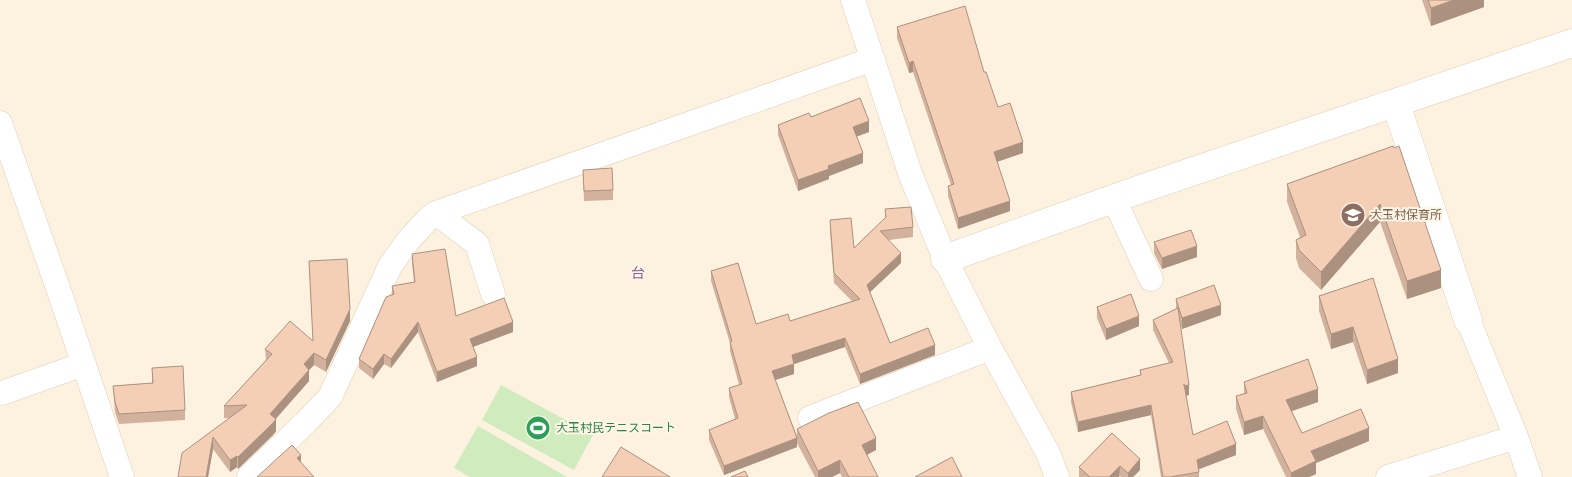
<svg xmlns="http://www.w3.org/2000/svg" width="1572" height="477" viewBox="0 0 1572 477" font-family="'DejaVu Sans','Noto Sans JP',sans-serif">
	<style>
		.green { fill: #d0ebbe }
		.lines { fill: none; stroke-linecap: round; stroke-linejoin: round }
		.minor-casing { stroke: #e1cebb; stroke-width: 25 }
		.tertiary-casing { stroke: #e1cebb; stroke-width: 29 }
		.minor { stroke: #fff; stroke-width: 24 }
		.tertiary { stroke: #fff; stroke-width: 28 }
		.wall { fill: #d2b29d }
		.shaded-wall { fill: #ab917f }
		.building { fill: #f4cfb6; stroke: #ab917f }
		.labels { text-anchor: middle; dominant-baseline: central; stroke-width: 4; stroke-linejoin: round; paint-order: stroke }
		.education-label { font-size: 12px; fill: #785e54; stroke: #fff6e6; text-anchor: start }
		.leisure-label { font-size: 12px; fill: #27864d; stroke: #fff6e6; text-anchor: start }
		.neighbourhood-label { font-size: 14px; fill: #866198; stroke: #fff6e6 }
	</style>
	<rect width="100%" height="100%" fill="#fdf2df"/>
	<path class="green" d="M501,385L593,435L574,470L482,420Z
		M478,426L567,477H470L454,468Z"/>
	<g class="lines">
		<defs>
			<path id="minor" d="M853,0L911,176L945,259L990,348L1048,453L1057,477
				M0,123L59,291L122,477
				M1114,199L1151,279
				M436,213L477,244L493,294
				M1468,320L1516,437L1530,477
				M2,393L84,364
				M810,418L990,348
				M249,477L305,423L330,397L390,266L408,241L427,220L436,213L873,59
				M1388,477L1516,437"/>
			<path id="tertiary" d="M1396,104L1468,320
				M945,259L1138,190L1572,43"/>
		</defs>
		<use href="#minor" class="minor-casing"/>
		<use href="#tertiary" class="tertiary-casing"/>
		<use href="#minor" class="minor"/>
		<use href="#tertiary" class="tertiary"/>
	</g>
	<path class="wall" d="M1422,0H1484V7L1431,26Z
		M897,27L984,72L998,107L1023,153L997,161L1010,211L958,229L948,196V186L951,185L913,72L909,73L897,38Z
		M811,117L869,132L857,136L863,163L829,176V179L798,191L778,135V125Z
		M1393,146L1441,288L1407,299L1380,222L1321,290L1299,268L1296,258V240L1300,237L1287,202V184Z
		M583,170L613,190V200L584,201Z
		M885,209L913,227V237L889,240L901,263L870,292L890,343L935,355L860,384L845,347L794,364V374L775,380L797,436V429L876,450L867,455L878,477H842L840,473L832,477H815L797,443V447L724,475L709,440V430L735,419L729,397V388L739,385L730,351V343L711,281V271L756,324L790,321L852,301L834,283L830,230V220L854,248L885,218Z
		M1154,242L1197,257L1162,269L1154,253Z
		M412,254L456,316L513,332L473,347L477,366L437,382L418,332L391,368L384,364L373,379L359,368V359L392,295V286L414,282L412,263Z
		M309,261L350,321L326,372L314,365L309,370V381L276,419V431L273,435L238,469L237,467L230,472L213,449L208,477H178L230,418H224V406L266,360L265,349L313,341Z
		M1373,278L1398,373L1367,384L1353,342L1331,349L1319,311V296Z
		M1176,299L1221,315L1182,329L1179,319L1189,395L1186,396L1193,435L1236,455L1199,469V477H1161L1151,415L1078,432L1071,402V392L1140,375V370L1169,363L1153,330V320L1176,309Z
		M1097,307L1139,326L1106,340L1097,318Z
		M152,368L185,410V420L119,424L115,412L113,386L152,383Z
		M1244,382L1318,402L1292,411L1302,433L1369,441L1316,463V474L1309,477H1286L1263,429L1244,435L1236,409V396L1244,394Z
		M1140,459V470L1133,477H1121L1120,476L1119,477H1079V467Z"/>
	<path class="shaded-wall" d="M1454,0H1484V7L1431,26V8Z
		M913,61V72L909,73V63Z
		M869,121V132L853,138V127Z
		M1023,142V153L994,163V152Z
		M863,153V163L829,176V179L798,191V180L828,166Z
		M1010,201V211L958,229V218Z
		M1380,204V222L1321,290V272Z
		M1197,246V257L1162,269V258Z
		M901,253V263L867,295V285Z
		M1441,270V288L1407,299V281Z
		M1221,305V315L1182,329V318Z
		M350,309V321L326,372V360Z
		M1139,316V326L1106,340V329Z
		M418,322V332L391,368V359Z
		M513,322V332L470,348V339Z
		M1353,327V342L1331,349V334Z
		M845,338V347L794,364V374L772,381V371L792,355Z
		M935,345V355L860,384V374Z
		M314,353V365L309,370V381L270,425V414L304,364Z
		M384,354V364L373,379V369Z
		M477,357V366L437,382V372Z
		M1398,359V373L1367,384V370Z
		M1189,385V395L1184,396V386Z
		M1318,389V402L1286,413V400Z
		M1151,405V415L1078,432V422Z
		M1263,416V429L1244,435V422Z
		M276,419V431L273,435L238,469V457Z
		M1369,428V441L1316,463V474L1309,477H1291V473L1311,451Z
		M213,437V449L208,477H206Z
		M797,438V447L724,475V466Z
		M876,438V450L862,457V445Z
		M1236,444V455L1197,470V460Z
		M301,455V465L297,458Z
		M237,456V467L230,472V460Z
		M1140,459V470L1133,477H1128V473Z
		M840,460V473L832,477H818V471Z
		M1120,466L1119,477H1109Z"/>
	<path class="building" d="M1428,0H1454L1431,8Z
		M965,6L984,72H986L998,107L1010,103L1023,142L994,152L1010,201L958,218L948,186L954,184L913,61L909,63L897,27Z
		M860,98L869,121L853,127L863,153L828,166L829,169L798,180L778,125L809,113L811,117Z
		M1393,146L1394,148L1399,146L1441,270L1407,281L1380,204L1321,272L1299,250L1296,240L1306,235L1287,184Z
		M612,168L613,190L584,191L583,170Z
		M911,207L913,227L880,231L901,253L867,285L890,343L928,328L935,345L860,374L845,338L792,355L794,364L772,371L797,438L724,466L709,430L738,418L729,388L742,384L730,342L732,341L711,271L738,263L756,324L788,314L790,321L860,299L834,273L830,220L851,218L854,248L886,217L885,209Z
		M1191,230L1197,246L1162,258L1154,242Z
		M445,249L456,316L504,298L513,322L470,339L477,357L437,372L418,322L391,359L384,354L373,369L359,359L386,297L394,294L392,286L415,282L412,254Z
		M347,259L350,309L326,360L314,353L304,364L309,370L270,414L276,419L273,423L238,457L237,456L230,460L213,437L206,477H178L182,453L247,405L224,406L272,354L265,349L290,321L313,341L309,261Z
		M1373,278L1398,359L1367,370L1353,327L1331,334L1319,296Z
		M1214,285L1221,305L1182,318L1176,299Z
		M1131,294L1139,316L1106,329L1097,307Z
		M1178,308L1189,385L1184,386V384L1193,435L1227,421L1236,444L1197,460L1199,472L1170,477H1163L1151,405L1078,422L1071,392L1141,375L1140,370L1173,362L1153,320Z
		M1308,359L1318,389L1286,400L1302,433L1361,409L1369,428L1311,451L1316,461L1291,473L1263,416L1244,422L1236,396L1247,393L1244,382Z
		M183,366L185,410L119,414L115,402L113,386L153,383L152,368Z
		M858,402L876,438L862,445L878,477H849L840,460L818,471L797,429L829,413Z
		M1112,433L1140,459L1128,473L1120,466L1109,477H1090L1079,467Z
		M292,445L301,455L297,458L314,477H257Z
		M621,447L670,477H602Z
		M952,457L962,477H915Z
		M745,471L748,477H731Z"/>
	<defs>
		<symbol id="school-disc" viewBox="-11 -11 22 22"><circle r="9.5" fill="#8d6e63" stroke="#fff6e6"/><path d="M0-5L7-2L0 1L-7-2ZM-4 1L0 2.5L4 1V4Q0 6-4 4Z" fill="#fff"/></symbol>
		<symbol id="stadium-disc" viewBox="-11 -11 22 22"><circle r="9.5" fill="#2e9e5b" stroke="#fff6e6"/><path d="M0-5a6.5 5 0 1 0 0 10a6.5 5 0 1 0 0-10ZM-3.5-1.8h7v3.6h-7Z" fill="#fff"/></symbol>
	</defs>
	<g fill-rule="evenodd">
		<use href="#school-disc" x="1339" y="201" width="28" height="28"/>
		<use href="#stadium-disc" x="524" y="414" width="28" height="28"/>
	</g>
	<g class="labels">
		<g class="education-label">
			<text x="1370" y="215">大玉村保育所</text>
		</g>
		<g class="leisure-label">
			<text x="556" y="428">大玉村民テニスコート</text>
		</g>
		<g class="neighbourhood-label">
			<text x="638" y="273">台</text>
		</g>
	</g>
</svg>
